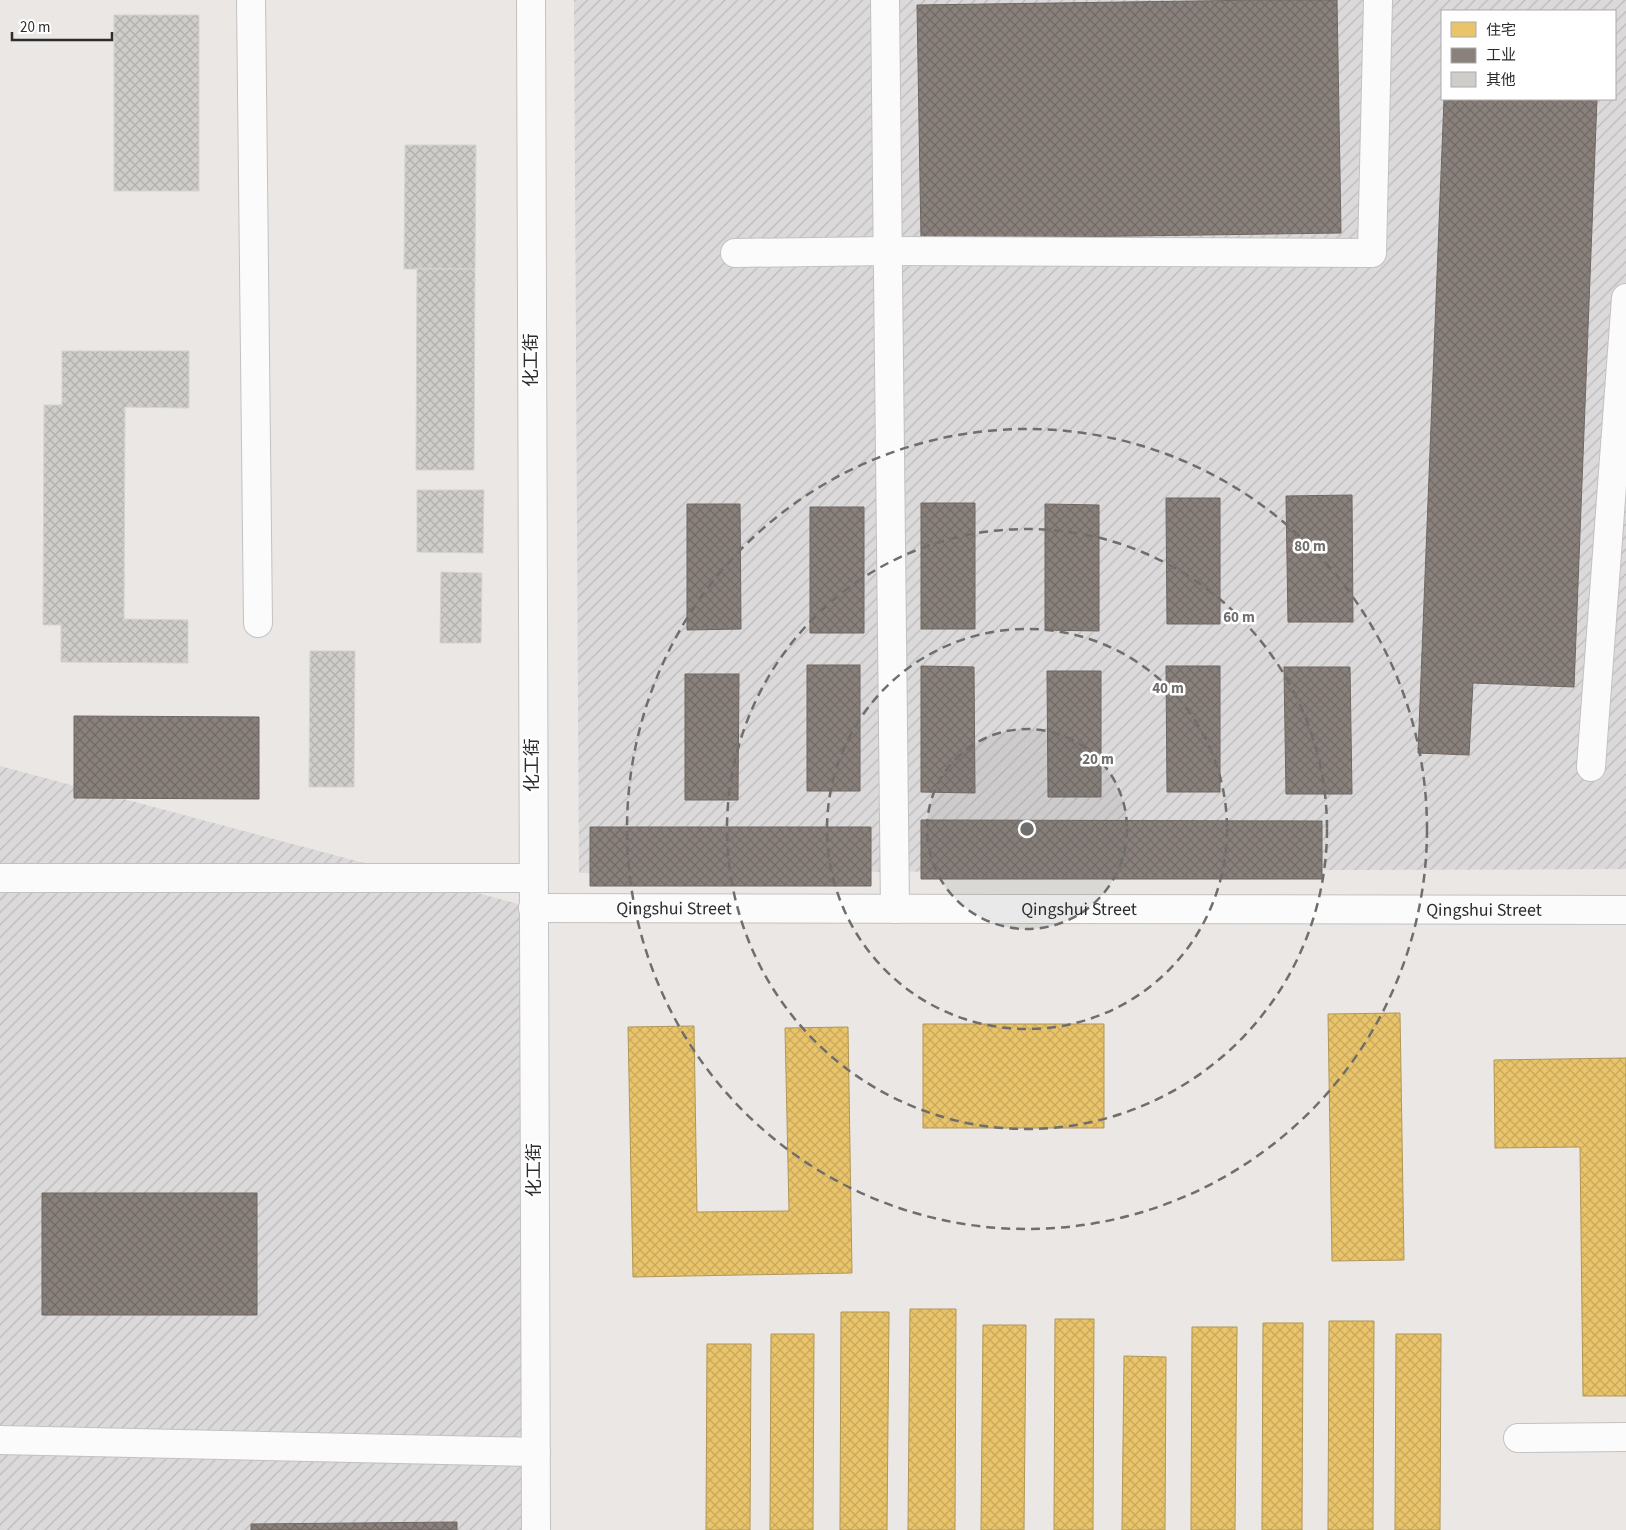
<svg xmlns="http://www.w3.org/2000/svg" width="1626" height="1530" viewBox="0 0 1626 1530" font-family="'Source Sans 3','Noto Sans SC',sans-serif">
	<style>
		.industrial { fill: url(#industrial-furrows); fill-rule: evenodd }
		.homes { fill: url(#homes-cross-hatch); stroke: #b19758 }
		.industry { fill: url(#industry-cross-hatch); stroke: #6e6864 }
		.building { fill: url(#building-cross-hatch); stroke: #d5d3d0 }
		.lines { fill: none; stroke-linecap: round; stroke-linejoin: round }
		.minor-casing { stroke: #c3c2c2; stroke-width: 30 }
		.minor { stroke: #fcfbfb; stroke-width: 28 }
		.ring { fill: none; stroke: #6f6e6d; stroke-width: 2.5; stroke-dasharray: 9 6 }
		.labels { text-anchor: middle; dominant-baseline: central; stroke-width: 5; stroke-linejoin: round; paint-order: stroke }
		.street-label { font-size: 18px; fill: #2d2d2d; stroke: #fff }
		.centre { fill: #6f6e6d; stroke: #fff; stroke-width: 2.5 }
		.ring-label { font-size: 15px; text-anchor: middle; font-weight: bold; fill: #6f6e6d; stroke: #fff; stroke-width: 5; stroke-linejoin: round; paint-order: stroke }
	</style>
	<defs>
		<pattern id="industrial-furrows" width="10" height="10" patternUnits="userSpaceOnUse" patternTransform="scale(1.25)"><rect width="10" height="10" fill="#dbd9da"/><path d="M-1 1l2-2M0 10L10 0M9 11l2-2" fill="none" stroke="#bcbbbb"/></pattern>
		<pattern id="homes-cross-hatch" width="8" height="8" patternUnits="userSpaceOnUse" patternTransform="scale(1.25)"><rect width="8" height="8" fill="#e9c46a"/><path d="M0 0l8 8M0 8l8-8" fill="none" stroke="#c8a95c"/></pattern>
		<pattern id="industry-cross-hatch" width="8" height="8" patternUnits="userSpaceOnUse" patternTransform="scale(1.25)"><rect width="8" height="8" fill="#8a817c"/><path d="M0 0l8 8M0 8l8-8" fill="none" stroke="#716a66"/></pattern>
		<pattern id="building-cross-hatch" width="8" height="8" patternUnits="userSpaceOnUse" patternTransform="scale(1.25)"><rect width="8" height="8" fill="#cfcdca"/><path d="M0 0l8 8M0 8l8-8" fill="none" stroke="#b2b0ae"/></pattern>
	</defs>
	<rect width="100%" height="100%" fill="#eae7e4"/>
	<path class="industrial" d="M574,0H1626V869L579,873ZM1442,11H1615V99H1442Z
		M0,766L533,908L536,1530H0Z"/>
	<path class="homes" d="M1400,1013L1404,1260L1332,1261L1328,1014Z
		M923,1024H1104V1128H923Z
		M694,1026L697,1212L789,1211L785,1028L848,1027L852,1273L633,1277L628,1027Z
		M1626,1058V1396H1583L1580,1147L1495,1148L1494,1060Z
		M910,1309H956L955,1530H908Z
		M841,1312H889L887,1530H840Z
		M1055,1319H1094L1093,1530H1054Z
		M1329,1321H1374L1373,1530H1328Z
		M1263,1323H1303L1302,1530H1262Z
		M983,1325H1026L1024,1530H981Z
		M1192,1327H1237L1235,1530H1191Z
		M771,1334H814L813,1530H770Z
		M1396,1334H1441L1440,1530H1395Z
		M707,1344H751L750,1530H706Z
		M1124,1356L1166,1357L1165,1530H1122Z"/>
	<path class="industry" d="M1264,0H1337L1341,233L921,239L917,5Z
		M1444,99H1597L1574,687L1473,683L1469,755L1418,753Z
		M1352,495L1353,622H1288L1286,496Z
		M1166,498H1220V624H1167Z
		M921,503H975V629H921Z
		M687,504H740L741,629L687,630Z
		M1045,504L1099,505V631L1045,630Z
		M810,507H864V633H810Z
		M807,665H860V791H807Z
		M921,666L974,667L975,793L921,792Z
		M1166,666H1220V792H1167Z
		M1284,667H1350L1352,794H1286Z
		M1047,671H1101V797H1048Z
		M685,674H739L738,800H685Z
		M74,716L259,717V799L74,798Z
		M921,820L1322,821V879H921Z
		M590,827H871V886H590Z
		M42,1193H257V1315H42Z
		M457,1522V1530H251V1524Z"/>
	<path class="building" d="M114,15H199V191H114Z
		M405,145H476L475,269H404Z
		M417,268L475,269L474,470H416Z
		M62,351H189V408L125,407L124,619L188,620V663L61,662V625H43L44,405H62Z
		M417,490H484L483,553L417,552Z
		M441,572L482,573L481,643H440Z
		M310,651H355L354,787H309Z"/>
	<g class="lines">
		<defs>
			<g id="minor">
				<path d="M251,0L258,623"/>
				<path d="M531,0L536,1530"/>
				<path d="M885,0L895,909"/>
				<path d="M735,253L888,251L1372,253L1378,0"/>
				<path d="M1591,767L1626,298"/>
				<path d="M0,878H533"/>
				<path id="s1" d="M533,908L1626,910"/>
				<path d="M1518,1438L1626,1437"/>
				<path d="M0,1440L536,1452"/>
			</g>
		</defs>
		<use href="#minor" class="minor-casing"/>
		<use href="#minor" class="minor"/>
	</g>
	<circle cx="1027" cy="829" r="100" fill="#6f6e6d" fill-opacity=".12"/>
	<g class="ring">
		<circle cx="1027" cy="829" r="100"/>
		<circle cx="1027" cy="829" r="200"/>
		<circle cx="1027" cy="829" r="300"/>
		<circle cx="1027" cy="829" r="400"/>
	</g>
	<g class="labels">
		<g class="street-label">
			<text transform="translate(531 360) rotate(-90)">化工街</text>
			<text transform="translate(532 765) rotate(-90)">化工街</text>
			<text stroke="none"><textPath href="#s1" startOffset="141">Qingshui Street</textPath></text>
			<text stroke="none"><textPath href="#s1" startOffset="546">Qingshui Street</textPath></text>
			<text stroke="none"><textPath href="#s1" startOffset="951">Qingshui Street</textPath></text>
			<text transform="translate(534 1170) rotate(-90)">化工街</text>
		</g>
	</g>
	<circle cx="1027" cy="829" r="8" class="centre"/>
	<g class="ring-label">
		<text x="1310" y="551">80 m</text>
		<text x="1239" y="622">60 m</text>
		<text x="1168" y="693">40 m</text>
		<text x="1098" y="764">20 m</text>
	</g>
	<rect x="1441" y="10" width="175" height="90" fill="#ffffff" stroke="#ababab"/>
	<rect x="1451" y="22" width="25" height="15" fill="#e9c46a" stroke="#ababab"/>
	<text x="1486" y="35" font-size="15" fill="#2d2d2d">住宅</text>
	<rect x="1451" y="48" width="25" height="15" fill="#8a817c" stroke="#ababab"/>
	<text x="1486" y="60" font-size="15" fill="#2d2d2d">工业</text>
	<rect x="1451" y="72" width="25" height="15" fill="#cfcdca" stroke="#ababab"/>
	<text x="1486" y="85" font-size="15" fill="#2d2d2d">其他</text>
	<path d="M12 32v8h100v-8" fill="none" stroke="#2d2d2d" stroke-width="2.5"/>
	<text x="20" y="32" font-size="15" fill="#2d2d2d" stroke="#ffffff" stroke-width="4" paint-order="stroke">20 m</text>
</svg>
